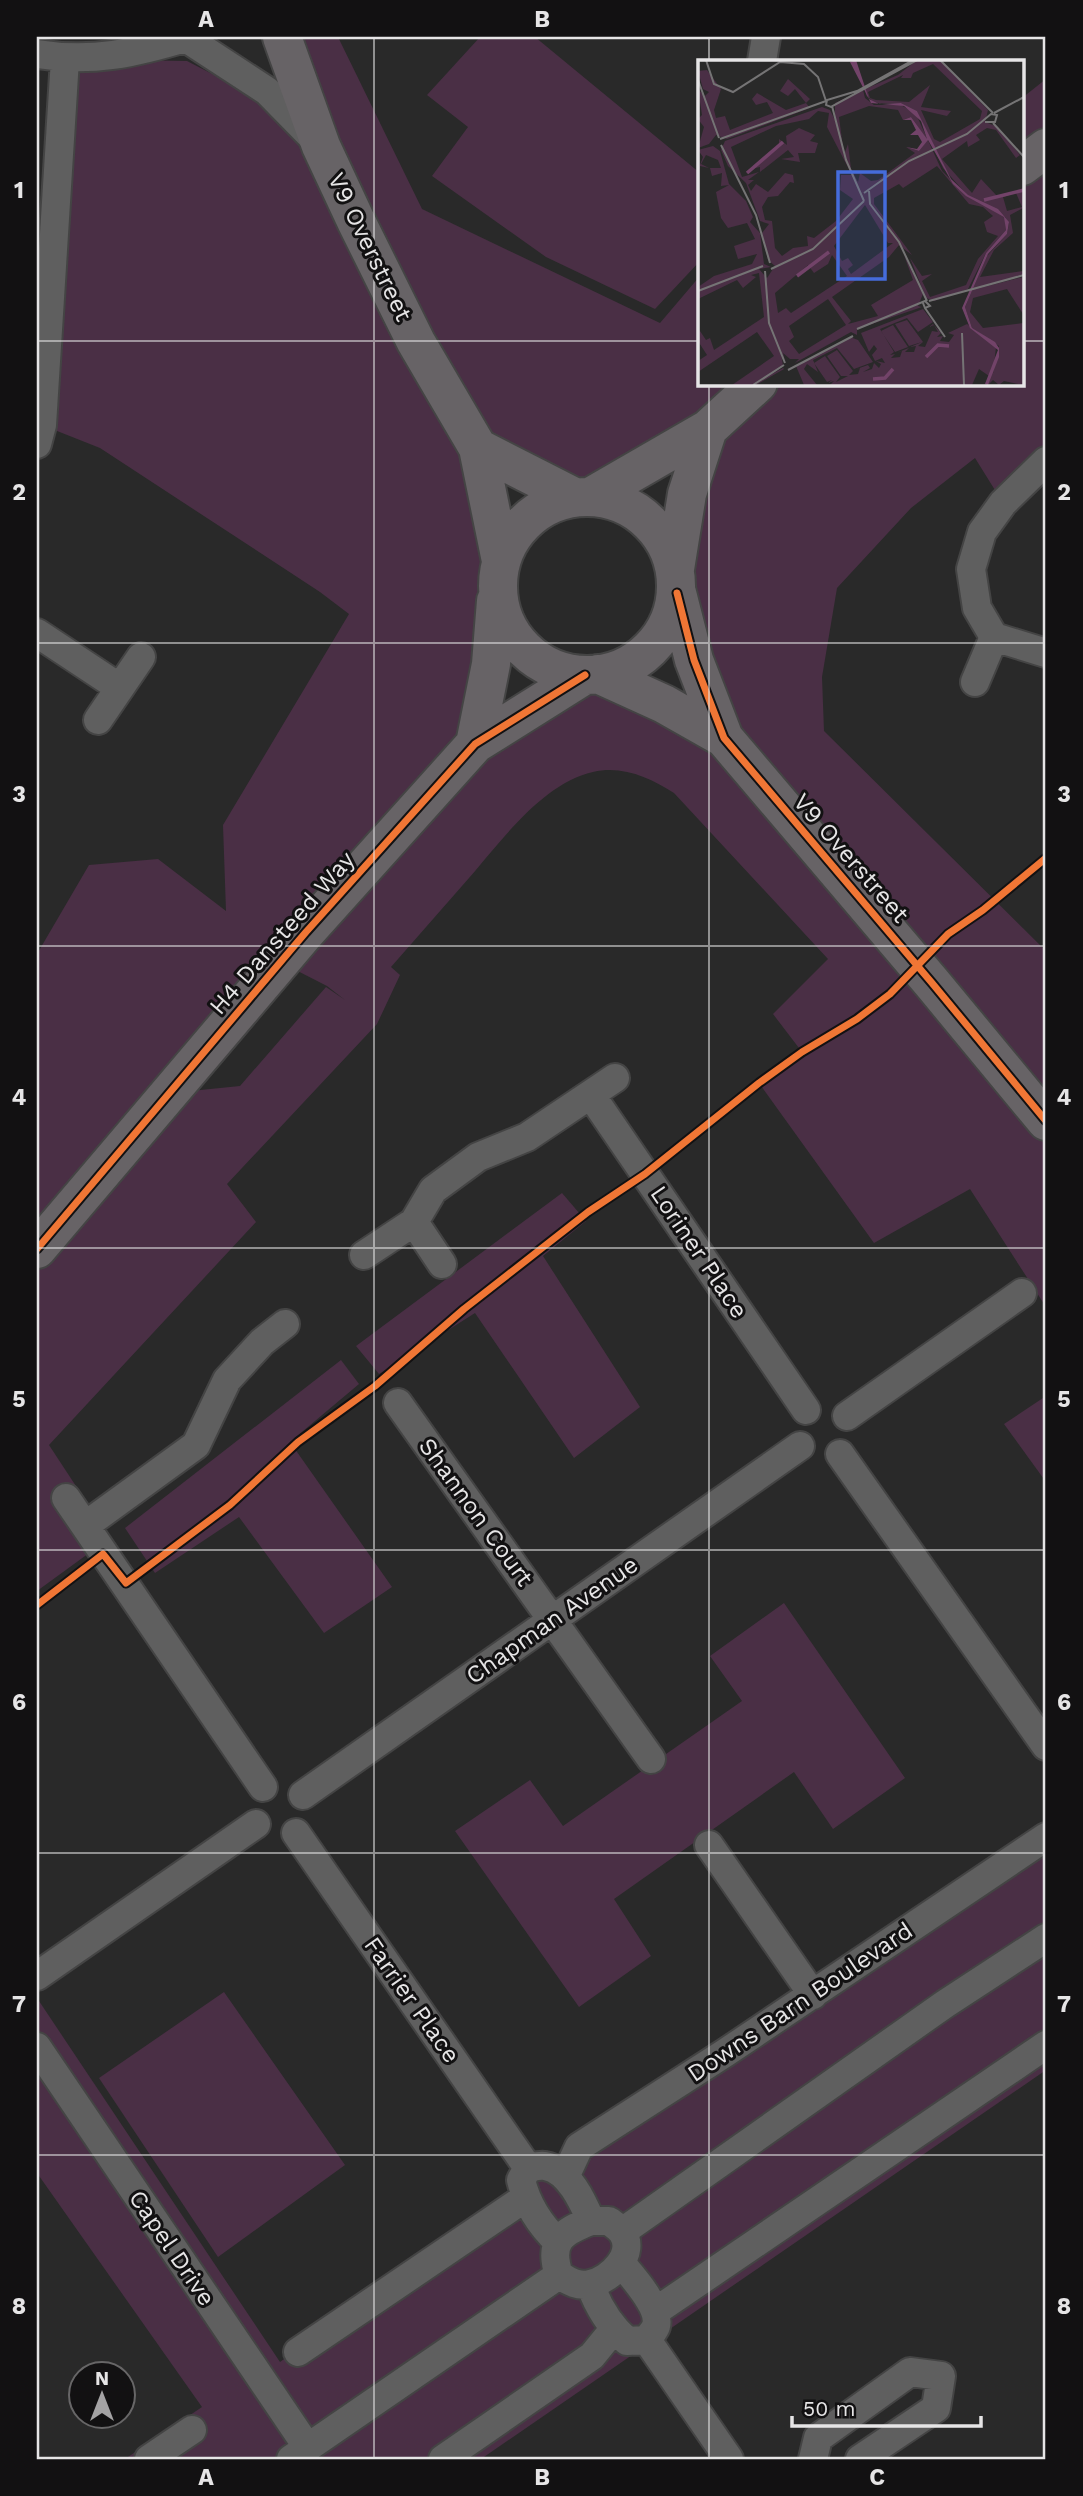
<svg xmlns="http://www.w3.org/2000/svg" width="1083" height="2496" viewBox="0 0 1083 2496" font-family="'Work Sans',sans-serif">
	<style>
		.green { fill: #4a2f45; fill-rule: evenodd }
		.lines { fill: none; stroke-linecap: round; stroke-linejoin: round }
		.street-casing { stroke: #444; stroke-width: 32 }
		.secondary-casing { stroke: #444; stroke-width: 42 }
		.street { stroke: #5f5f5f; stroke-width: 28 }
		.secondary { stroke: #676366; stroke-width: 38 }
		.cycleway-casing { stroke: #121112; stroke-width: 11 }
		.cycleway { stroke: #f07635; stroke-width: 7 }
		.grid { fill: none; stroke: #e6e5e6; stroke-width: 2; stroke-opacity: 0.55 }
		.labels { text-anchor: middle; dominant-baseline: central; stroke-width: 6; stroke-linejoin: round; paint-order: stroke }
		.street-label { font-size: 24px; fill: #e6e5e6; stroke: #121112 }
		.inset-river { fill: none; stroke: #724369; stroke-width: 3.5 }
		.inset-road { fill: none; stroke: #757475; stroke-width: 2 }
		.view { fill: #456cdb; fill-opacity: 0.15; stroke: #456cdb; stroke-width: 3.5 }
		.inset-edge { fill: none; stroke: #e6e5e6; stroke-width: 3.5 }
		.neatline { fill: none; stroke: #e6e5e6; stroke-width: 2.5 }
		.grid-label { font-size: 23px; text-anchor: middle; font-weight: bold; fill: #e6e5e6 }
	</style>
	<rect width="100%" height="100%" fill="#292929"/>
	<path class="green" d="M302,37H338L422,209L660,323L700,276V383H1022V98L1046,79V461L1003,503L975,458L911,508L837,588L822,677L824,731L1046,951V1307L970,1189L874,1243L759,1083L829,1037L802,1052L773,1014L828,959L674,793C650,778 623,765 593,772C543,783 501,841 469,878C443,908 417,937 391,967L400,975L377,1024L227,1184L256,1222L49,1445L91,1509L96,1548L37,1591V954L89,865L158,859L226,911L223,825L349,614L320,592L100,448L42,425L65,59L187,61L257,97L321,145L318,78ZM708,430L677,593L723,737L585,675L475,744L501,561L478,448L592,496ZM263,947L280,962L327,986L345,1000L326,987L240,1086L171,1093L259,988Z
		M480,37H535L700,173V261L655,309L546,257L432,176L468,127L427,95Z
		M562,1193L586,1221L543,1256L640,1407L574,1458L475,1313L379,1374L356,1346Z
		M341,1360L359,1384L290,1442L392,1587L324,1633L239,1517L155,1573L125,1528Z
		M1046,1396V1482L1004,1424Z
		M784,1603L905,1778L833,1829L794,1772L614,1899L651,1956L579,2007L455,1831L530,1780L563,1826L742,1701L710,1656Z
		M1046,1829V2070L481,2459H125L202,2407L37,2173V1998L280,2362L579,2147Z
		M224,1992L345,2165L218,2257L99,2078Z"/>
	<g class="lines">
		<defs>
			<path id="street" d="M186,38L267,91L314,139
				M37,54C92,63 135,53 188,37
				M762,61L766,37
				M37,444L42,425L65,59
				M1046,461L1003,503L982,532L971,569L977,608L994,637L1046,653
				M37,633L120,688
				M975,682L994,637
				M98,720L141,657
				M591,1095L806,1410
				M414,1222L442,1264
				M364,1255L414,1222L433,1190L478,1157L527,1137L615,1078
				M398,1403L651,1759
				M847,1416L1022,1293
				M840,1454L1046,1746
				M66,1498L263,1787
				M86,1525L196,1445L227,1380L262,1342L285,1324
				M303,1795L800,1446
				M296,1833L528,2168
				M709,1845L813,1995
				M37,1976L256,1824
				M37,2047L308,2448
				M565,2177L579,2147L725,2053L1046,1837
				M591,2221H609C613,2224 619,2228 622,2232C637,2253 611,2280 590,2284C578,2287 569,2281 559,2275C548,2242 561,2232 591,2221Z
				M622,2232L945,2004L1046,1938
				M558,2242C539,2224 527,2205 521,2180L528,2168C533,2167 540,2165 545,2166C569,2170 583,2202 591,2221
				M590,2284C598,2307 609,2325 627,2341L647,2340C649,2336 655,2330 656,2326C661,2308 632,2276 621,2263
				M656,2311L1046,2045
				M647,2340L729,2459
				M298,2352L525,2198
				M149,2459L192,2430
				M291,2459L559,2275
				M443,2459L592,2356L614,2329
				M813,2459L818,2438L910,2372L941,2376L936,2408L860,2459"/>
			<path id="secondary" d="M282,37L321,146L356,221L416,342L478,448L501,561
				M1022,166L1046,148
				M478,448L574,497
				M592,496L708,429L758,383
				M498 586a89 89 0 1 1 178 0a89 89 0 1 1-178 0Z
				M675,569L687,494L708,429
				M677,593L694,660L724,738L932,983L1046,1121
				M598,674L664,704L724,738
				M475,744L491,664L496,601
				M37,1249L306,932L475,744L585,675"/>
		</defs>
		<use href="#street" class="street-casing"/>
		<use href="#secondary" class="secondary-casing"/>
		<use href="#street" class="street"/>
		<use href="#secondary" class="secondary"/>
		<defs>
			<path id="cycleway" d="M677,593L694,660L724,738L932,983L1046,1121
				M37,1249L306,932L475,744L585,675
				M37,1605L103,1554L126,1583L230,1505L298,1442L375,1386L464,1309L588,1212L645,1174L759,1083L802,1052L857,1019L890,994L948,934L983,910L1046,858"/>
		</defs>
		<use href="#cycleway" class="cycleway-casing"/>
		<use href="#cycleway" class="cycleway"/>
	</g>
	<path class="grid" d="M374,37V2459M709,37V61M37,341H700M1022,341H1046M709,383V2459M37,643H1046M37,946H1046M37,1248H1046M37,1550H1046M37,1853H1046M37,2155H1046"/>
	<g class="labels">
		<g class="street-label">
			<text transform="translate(370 247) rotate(64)">V9 Overstreet</text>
			<text transform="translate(851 858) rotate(49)">V9 Overstreet</text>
			<text transform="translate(282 933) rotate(-49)">H4 Dansteed Way</text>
			<text transform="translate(699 1252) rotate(56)">Loriner Place</text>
			<text transform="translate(476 1512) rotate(54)">Shannon Court</text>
			<text transform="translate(552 1620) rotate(-35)">Chapman Avenue</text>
			<text transform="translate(412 2000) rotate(55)">Farrier Place</text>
			<text transform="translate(800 2002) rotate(-34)">Downs Barn Boulevard</text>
			<text transform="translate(172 2248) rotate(56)">Capel Drive</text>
		</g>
	</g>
	<g transform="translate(698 60)">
		<rect width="326" height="326" fill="#292929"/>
		<path d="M219,0H242L290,50L287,62L300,67L322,95L318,98L298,70L289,68L278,75L282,80L270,87L269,81L244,99L274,133L283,119L299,136L325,130V148L312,155L315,173L296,190L282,217L325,211V215L278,229L325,217V254L309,229L275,238L272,252L285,268L325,263V325L306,321L301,325L295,320L290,325L292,316L286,325L291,316L281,309L274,325H132L136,321L130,323L134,320L129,322L116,303L127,296L142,317L138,322L150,316H143L129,296L139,290L155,311L151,315L160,314L162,308L156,310L170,305L172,308L165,312L174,309L176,303L181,308L183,304L178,301L187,303L184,298L177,301L174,295L179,289L176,285L171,292L163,273L225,249L235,262L220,272L209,258L182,269L196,292L192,295L197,294L193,298L202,297L204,291L198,293L211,288L207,292H216L218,286L212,287L224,282L211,286L197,264L209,260L225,282L220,286L227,287L234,271L240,272L236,265L231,267L235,264L243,273L239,277L245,276L242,281L251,282L256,275L250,273L269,264L298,287L295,313L301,286L274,268L267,247L289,196L309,174L311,163L307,157L308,170L288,193L270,229L236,241L228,238L212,198L224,216L234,214L224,221L232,237L268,225L280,199L300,176L289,172L286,162L295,156L285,147L271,144L239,106L205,128L201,124L176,138V144L214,195L201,185L191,197L134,237L153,261L150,264L180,256L173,245L215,220L206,195L225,234L220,246L224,247L159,269V275L153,272L97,303L101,299H92L85,293L87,301L83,292L85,306L74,314L85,308L86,309L58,325H34L76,296L59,272L0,312V301L9,295L0,281V268L8,280L12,278L16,290L66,257L61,213L53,215L58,217L45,228L39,220L0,239V227L16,216L54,204L59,194L40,199L36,186L57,179L49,163L30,168L23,158L18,132L31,125L23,126L24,113L14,116L12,108H23L20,100L8,95L3,104L11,108L2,106L0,113V110L5,97L0,90L15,86L22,91L31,124L48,141L55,157L52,162L62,173L66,204L73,207L61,209L69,218L77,206L70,200L64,173L71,164L62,161L48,123L30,106L23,90L27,81L124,47L132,50L137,60V43L165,30L167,38L176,45H203L218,54L244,111L270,136L245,108L219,51L203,43H176L168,35L167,29L200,15ZM235,4L284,51L282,59L242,82L236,79L223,50L249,56L253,51L223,47L232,25L211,42L178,40L172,38L170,32L205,15L203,18H213L215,13ZM171,46L200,50L205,60L213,57L229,80L221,91L208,87L217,93L180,120L173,121L162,113L160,122L153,109L150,84L146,95L141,57ZM120,51L131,53L129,67L154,115H143L142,130L155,139L138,161L116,178L109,176L110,186L95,188L84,196L77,188L74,161L67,160L64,147L70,137L80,136L92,122L96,123L95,115L87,113L70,132L58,124L53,131L50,125L56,120H50L61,112L44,117L33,87L78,66L111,59ZM318,133L324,147L309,151L305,137ZM167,145L190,183H195L153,214L150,209L155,205L150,198L144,201L136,186ZM134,195L149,216L93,253L88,248L80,253L77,233L110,205L116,213L130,204ZM130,239L148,265L101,294L91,281L96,277L91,266ZM9,10L23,29L16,50L18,58L27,56L32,70L75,53L69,42L58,45L54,39L59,33L88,50L108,43L97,29L90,36L82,31L90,19L112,39L108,43L112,48L29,79L18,75L11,84L0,88L6,67L0,59L4,55L0,29L7,36L11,32L5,29L0,11ZM101,68L117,75L112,81L120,83L117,93H100L102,102L83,99L96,97L90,90L62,112V107L53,109L81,86V79L89,85L88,76ZM195,265L210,287L197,292L183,271ZM152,277L160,280L175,302L156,309L139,288L115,300L120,312L109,304L106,309L119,325H106L98,306Z" fill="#4a2f45" fill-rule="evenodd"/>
		<path d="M158,0L171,39L181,44L203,43L219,51L253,119L270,135L300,149L311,162L309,174L290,194L267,247L274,268L297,282L301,288V297L290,325L287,324L300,290L272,268L264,248L288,193L308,170L306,157L268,136L255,124L230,80L221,91L208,87L219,89L224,82L220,75H212L218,70L213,60H205L213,57L229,79L223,61L206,46L173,43L152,2Z" fill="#724369"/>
		<path class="inset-river" d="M49,113L85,82M286,140L326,130M99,216L131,192M228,297L240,285L251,286M175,319L187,318L195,309"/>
		<path class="inset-road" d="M8,0L16,24L35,32L82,2L106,4L120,17L128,41M215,0L159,31L129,40L128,45L133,47L219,0M242,0L295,53M0,20L21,78M134,46L148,100L166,141M296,53L326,37M295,63L326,97M22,79L128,41M23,85L58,155L72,203M171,131L172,144L201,182L229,241M166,133L211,101L269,74L293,54L299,55L297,62H287M73,209L115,189L166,141M67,211L71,263L87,303M0,231L65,206M231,241L326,215M227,248L247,277M159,269L227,241L232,246L227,248L225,243M264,273L266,325M90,310L155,276M55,325L86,305"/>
		<path class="view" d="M140,112H187V219H140Z"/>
		<rect width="326" height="326" class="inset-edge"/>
	</g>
	<rect width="1083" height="2496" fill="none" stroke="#121112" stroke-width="77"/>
	<g transform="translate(102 2395)"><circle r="33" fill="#121112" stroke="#676667" stroke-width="2"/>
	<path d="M0-5L12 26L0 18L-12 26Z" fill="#a4a3a4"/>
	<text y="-10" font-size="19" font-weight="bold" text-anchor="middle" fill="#e6e5e6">N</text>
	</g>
	<path d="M792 2416v10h189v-10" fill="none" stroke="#e6e5e6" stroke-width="3.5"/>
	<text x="803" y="2416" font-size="21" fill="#e6e5e6" stroke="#121112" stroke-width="5" paint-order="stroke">50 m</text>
	<rect x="38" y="38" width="1006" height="2420" class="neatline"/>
	<g class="grid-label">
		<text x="206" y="27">A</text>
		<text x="542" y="27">B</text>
		<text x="877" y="27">C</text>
		<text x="19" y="198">1</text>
		<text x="1064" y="198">1</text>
		<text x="19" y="500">2</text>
		<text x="1064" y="500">2</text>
		<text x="19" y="802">3</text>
		<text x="1064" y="802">3</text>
		<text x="19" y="1105">4</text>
		<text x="1064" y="1105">4</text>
		<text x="19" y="1407">5</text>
		<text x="1064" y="1407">5</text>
		<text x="19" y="1710">6</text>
		<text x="1064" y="1710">6</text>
		<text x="19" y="2012">7</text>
		<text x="1064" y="2012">7</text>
		<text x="19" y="2314">8</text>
		<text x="1064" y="2314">8</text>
		<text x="206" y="2485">A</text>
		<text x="542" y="2485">B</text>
		<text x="877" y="2485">C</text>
	</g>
</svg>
